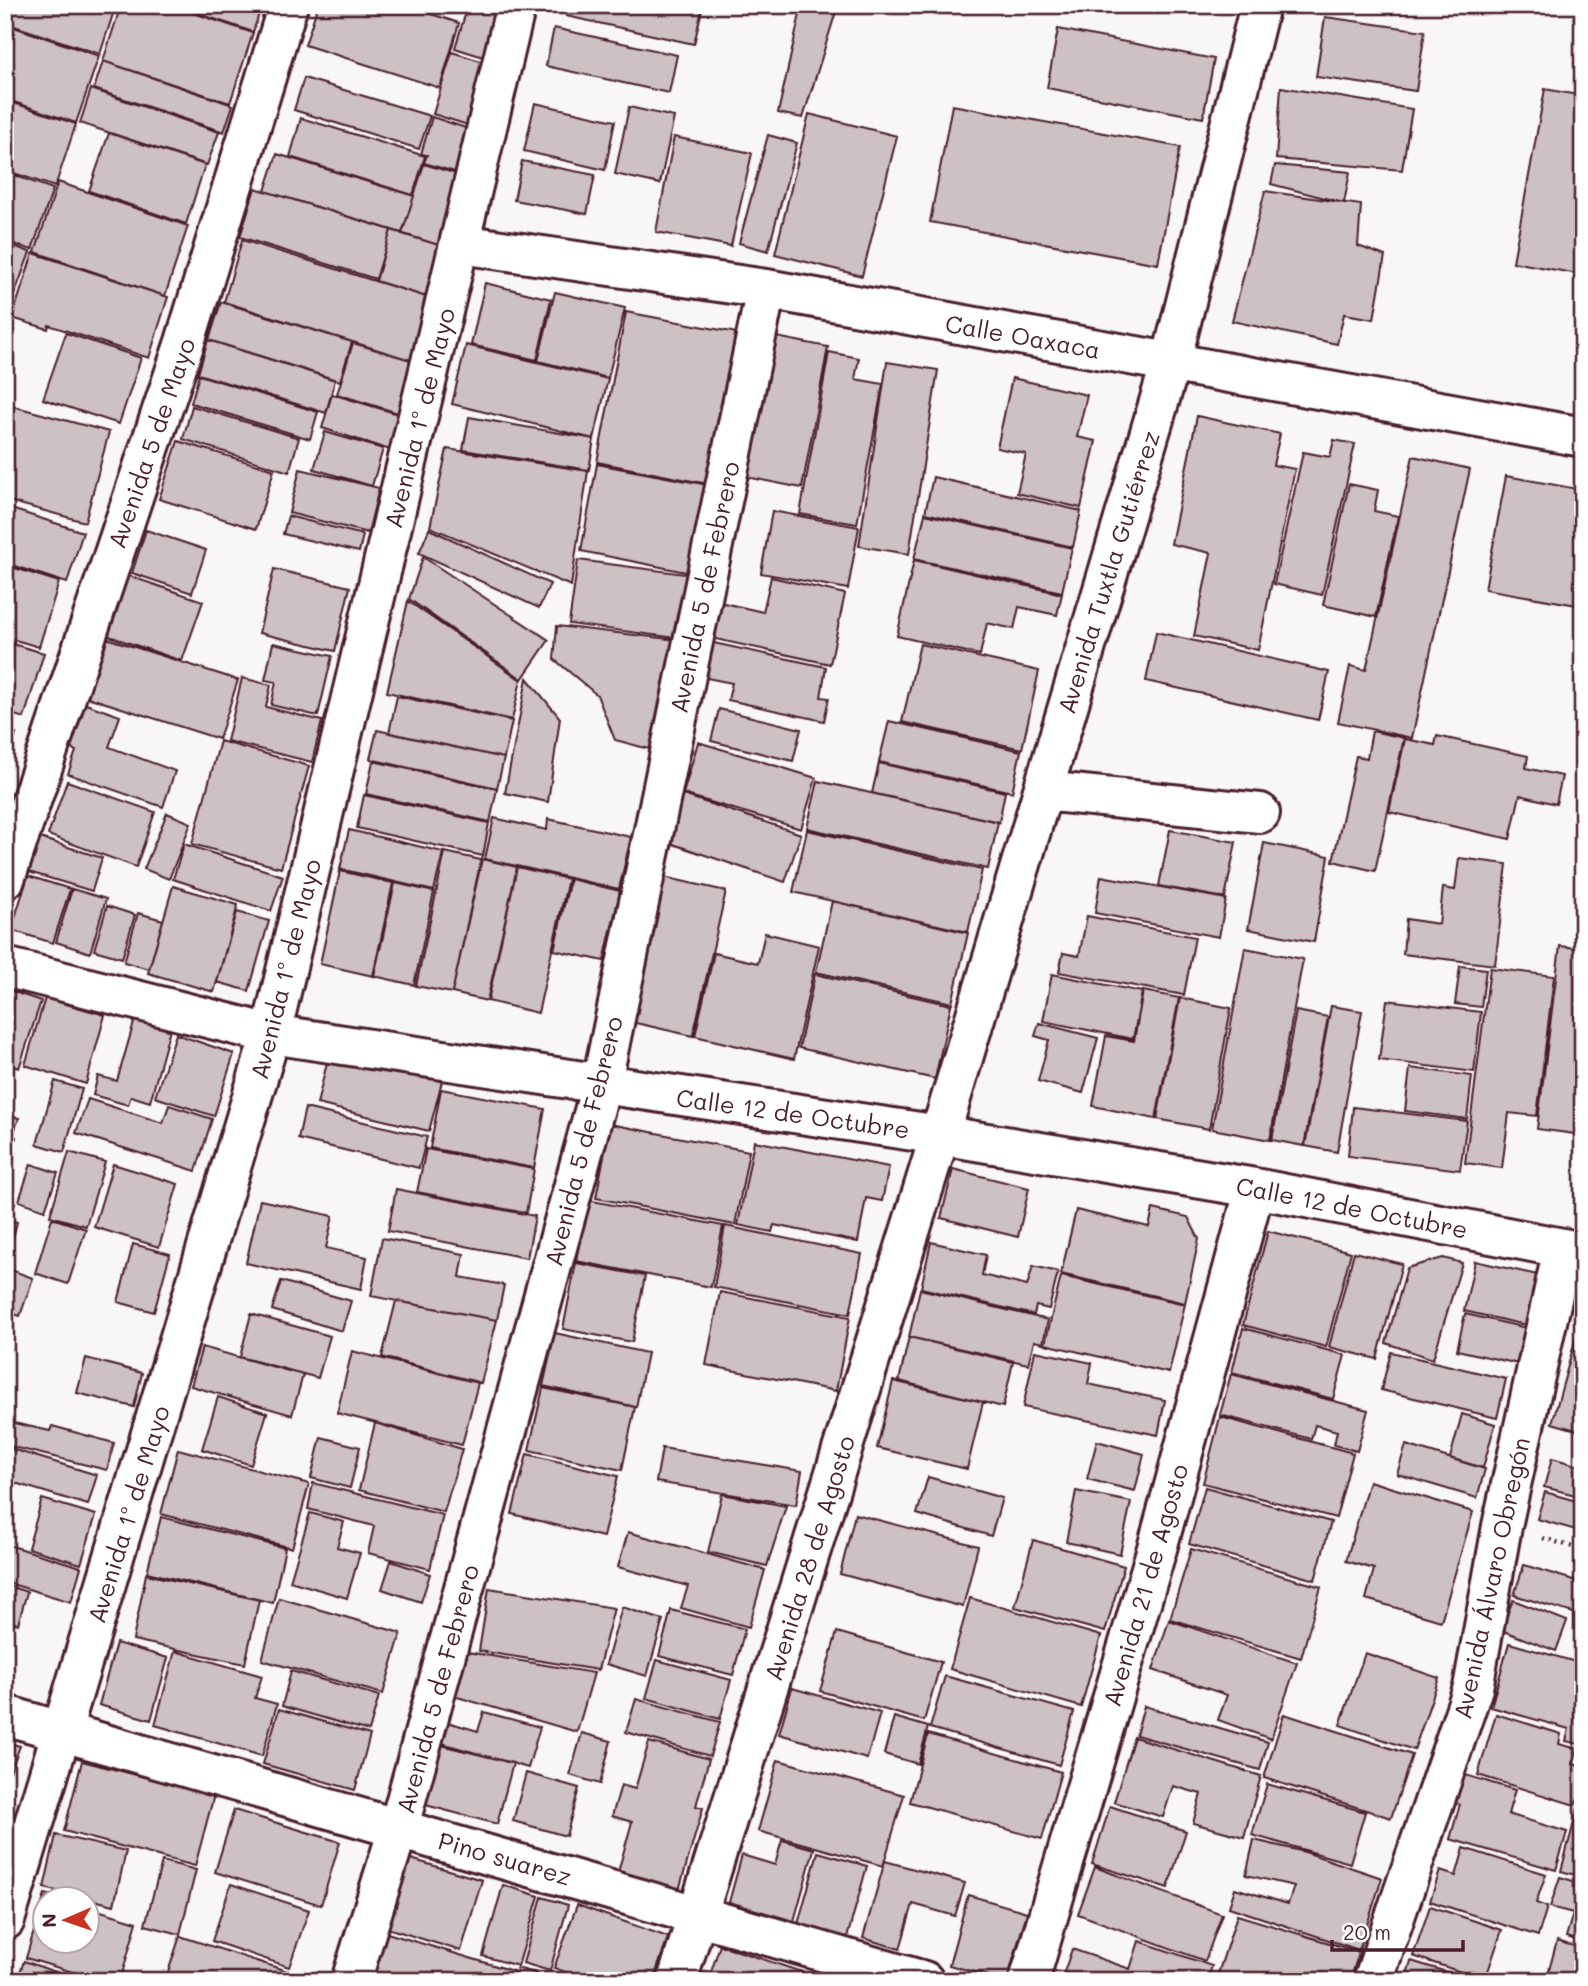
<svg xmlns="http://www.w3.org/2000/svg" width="1588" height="1986" viewBox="0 0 1588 1986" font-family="Mali,sans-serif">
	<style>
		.building { fill: #cdc1c4; stroke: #4a1f2b; stroke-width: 2 }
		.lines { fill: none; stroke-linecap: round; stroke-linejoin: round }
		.minor-casing { stroke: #4a1f2b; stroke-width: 44 }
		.path { stroke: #4a1f2b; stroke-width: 4.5; stroke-dasharray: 2 5; stroke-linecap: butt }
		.minor { stroke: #fff; stroke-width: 38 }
		.labels { text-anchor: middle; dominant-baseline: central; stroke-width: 7; stroke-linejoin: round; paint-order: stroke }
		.street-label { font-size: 24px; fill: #4a1f2b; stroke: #fff }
	</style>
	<rect width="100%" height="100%" fill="#f8f6f7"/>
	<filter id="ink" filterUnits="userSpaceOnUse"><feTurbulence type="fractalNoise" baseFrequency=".0143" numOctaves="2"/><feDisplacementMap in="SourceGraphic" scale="14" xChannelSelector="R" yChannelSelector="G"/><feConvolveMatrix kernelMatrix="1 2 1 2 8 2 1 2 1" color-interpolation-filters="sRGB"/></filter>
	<g filter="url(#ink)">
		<path class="building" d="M5,5H116L100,54L5,23Z
			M121,5H170L253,33L230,103L103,61Z
			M173,5H262L253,32Z
			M318,5H403L459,23L440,88L305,45Z
			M468,5H510L493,60L455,48Z
			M569,5H703L694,44L566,16Z
			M802,5H838L803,118L778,113Z
			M1325,17L1425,31L1416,91L1316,77Z
			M5,24L99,56L76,123L5,99Z
			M554,28L677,55L669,93L546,66Z
			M1058,29L1214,59L1203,118L1047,88Z
			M452,52L493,65L474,127L433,114Z
			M103,61L233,105L224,132L94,89Z
			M304,78L430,116L419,149L294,110Z
			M1281,87L1412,109L1402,170L1276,159Z
			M91,89L219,132L207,165L80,123Z
			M1545,89L1583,96V275L1513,262Z
			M5,100L76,124L55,187L5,170Z
			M535,103L615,121L605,170L524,151Z
			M952,105L1180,147L1158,264L930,222Z
			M629,107L674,117L660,184L615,174Z
			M809,114L897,136L862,276L775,254Z
			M432,117L478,132L465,175L424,163L427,155L421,154Z
			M301,118L425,156L413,195L290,157Z
			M109,133L205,165L186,224L89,191Z
			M768,135L797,143L768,251L739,243Z
			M674,137L752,153L731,246L656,232Z
			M277,154L414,196L402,233L265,191Z
			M522,161L595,175L587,214L514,200Z
			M424,164L470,178L449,248L402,234Z
			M1275,165L1350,172L1344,203L1271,184Z
			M5,172L53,189L32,250L5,241Z
			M58,182L188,226L165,296L35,252Z
			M255,188L391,230L376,279L240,237Z
			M1265,191L1361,205L1358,246L1385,256L1374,319L1344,314L1337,344L1232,321Z
			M391,230L448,248L433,299L376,281Z
			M242,240L433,299L414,361L224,302Z
			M5,243L30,252L15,293L5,289Z
			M33,253L168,297L149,358L49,325L48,329L12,318Z
			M485,283L551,299L537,360L471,345Z
			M555,292L625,308L608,378L538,361Z
			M5,295L12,298L5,316Z
			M221,302L352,342L340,381L209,340Z
			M626,312L737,333L708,484L597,462Z
			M66,333L141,358L119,424L43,399Z
			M766,335L828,347L802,488L741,476Z
			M208,340L335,380L326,413L198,374Z
			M353,343L414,361L398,413L337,394Z
			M466,345L608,379L594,439L452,404Z
			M829,352L859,358L855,379L883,384L857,524L800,514Z
			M887,362L938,370L909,554L859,546Z
			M199,375L318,412L310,439L191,403Z
			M1012,378L1087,395L1077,437L1096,441L1081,508L1017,493L1026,454L997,448Z
			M332,394L408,417L394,435L390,450L322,428Z
			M5,404L109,432L85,522L5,500Z
			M192,406L299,438L289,472L183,439Z
			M1197,416L1280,434L1273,465L1295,469L1258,650L1194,636L1211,553L1171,544Z
			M469,417L594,439L589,470L463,450Z
			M325,432L383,449L372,486L314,469Z
			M1334,440L1355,444L1322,595L1274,584L1303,452L1330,457Z
			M178,441L274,470L256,529L159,499Z
			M447,449L588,471L571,586L430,527Z
			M1413,456L1470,469L1412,738L1338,722L1350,666L1366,670Z
			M597,464L708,485L696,574L581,551Z
			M300,469L379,488L368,533L289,513Z
			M1506,476L1583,490V606L1485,589Z
			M933,477L1081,511L1073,547L925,513Z
			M1349,484L1378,490L1374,511L1398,516L1376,617L1323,605Z
			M5,507L83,532L67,583L5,563Z
			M772,511L859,527L848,589L761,573Z
			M925,514L1072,548L1062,592L914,559Z
			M288,516L363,535L359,552L283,534Z
			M429,529L550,584L539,608L419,553Z
			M146,530L206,550L192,593L132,573Z
			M423,557L549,640L522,679L409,599Z
			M578,560L693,575L684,639L569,624Z
			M914,560L1062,594L1057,615L1019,607L1014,629L987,623L980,655L897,636Z
			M5,565L59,582L39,647L5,637Z
			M274,569L350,587L335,651L259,633Z
			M126,575L203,601L182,661L106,635Z
			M771,577L845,594L830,664L711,638L719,602L763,612Z
			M408,601L521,680L512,720L387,692Z
			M557,626L678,640L653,750L615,740L597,695L554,659Z
			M1156,632L1329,672L1318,720L1146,681Z
			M103,637L238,680L219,739L84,696Z
			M5,642L44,653L24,718L5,712Z
			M709,642L826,667L821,697L829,698L824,721L728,700L732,683L702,677Z
			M273,643L332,656L318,716L271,705L276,682L265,680Z
			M920,644L1039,671L1022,749L902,722Z
			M242,678L271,685L266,707L322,721L312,762L227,741Z
			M527,678L560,718L548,802L505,793Z
			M397,696L512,721L504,758L389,733Z
			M83,703L120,716L109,747L175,771L163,807L68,774L76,751L67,747Z
			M719,709L801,729L793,761L711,741Z
			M889,721L1021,751L1012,792L879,762Z
			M377,730L504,758L497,788L370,759Z
			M5,731L16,734L5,766Z
			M1372,731L1404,738L1375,871L1333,861L1356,756L1367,758Z
			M1437,736L1528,756L1526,768L1562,776L1556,804L1520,795L1510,839L1389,812L1405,739L1435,745Z
			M220,741L309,766L281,868L192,844Z
			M698,742L816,778L801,829L683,794Z
			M373,761L497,789L490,822L366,794Z
			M879,763L1005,792L999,822L872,793Z
			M67,781L155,812L136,867L48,835Z
			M818,781L998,822L988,869L807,828Z
			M364,795L489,823L483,856L357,828Z
			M683,795L801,834L785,882L667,842Z
			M167,813L191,823L169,879L144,869Z
			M494,818L547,830L548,819L631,837L619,889L485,859Z
			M349,830L443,852L434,891L340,869Z
			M807,830L982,870L968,932L793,892Z
			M1170,830L1236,842L1225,898L1159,886Z
			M40,838L102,858L92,891L29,872Z
			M1264,843L1329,856L1314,942L1248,929Z
			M184,844L283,876L271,911L173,879Z
			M445,852L481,860L452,993L416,986Z
			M1459,858L1507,864L1495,965L1403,954L1406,919L1439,924L1443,888L1455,890Z
			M482,859L517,867L487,1001L452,993Z
			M517,867L568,879L538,1013L488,1001Z
			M340,871L393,883L373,976L320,964Z
			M650,874L726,891L693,1036L618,1019Z
			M28,876L70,889L53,943L11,930Z
			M1101,876L1226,899L1219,937L1095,913Z
			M570,879L620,891L604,961L554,950Z
			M395,883L434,892L414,985L374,976Z
			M173,886L238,905L214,992L148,973Z
			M72,889L106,899L90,953L56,942Z
			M832,901L968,933L952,1003L816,972Z
			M107,906L135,915L122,958L94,950Z
			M237,912L269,921L249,991L217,982Z
			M138,913L163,920L149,969L124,962Z
			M1087,916L1195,937L1184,995L1059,972L1063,953L1079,956Z
			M765,933L819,946L794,1059L695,1036L714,953L758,963Z
			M1560,946L1583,949V1135L1537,1129Z
			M1245,948L1303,959L1270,1140L1212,1129Z
			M1460,966L1486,969L1481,1007L1455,1004Z
			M1490,968L1554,976L1537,1116L1509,1113L1502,1168L1465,1163Z
			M815,974L951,1005L935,1079L799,1048Z
			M1052,974L1142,992L1133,1039L1043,1021Z
			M5,989L41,1001L19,1068L5,1064Z
			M1143,991L1179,998L1156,1119L1093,1106L1106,1036L1134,1041Z
			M45,998L105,1015L86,1084L25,1065Z
			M1180,998L1231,1008L1209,1129L1157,1119Z
			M1387,1000L1481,1012L1474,1072L1379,1060Z
			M1331,1006L1362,1011L1337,1152L1305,1146Z
			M1296,1011L1328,1017L1304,1146L1272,1140Z
			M135,1019L170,1029L150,1102L131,1096L128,1105L93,1095L98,1076L117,1081Z
			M1039,1023L1098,1038L1083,1093L1038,1081L1049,1040L1035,1036Z
			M176,1034L234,1054L214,1116L155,1097Z
			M329,1054L442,1081L429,1131L317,1104Z
			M1410,1068L1472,1076L1467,1119L1405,1111Z
			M55,1081L82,1089L64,1152L37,1144Z
			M441,1089L545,1109L534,1168L430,1148Z
			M88,1099L163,1123L169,1105L212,1119L196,1171L76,1133Z
			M1353,1107L1467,1121L1460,1170L1348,1156Z
			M305,1108L427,1137L419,1168L298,1139Z
			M5,1114L19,1118L14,1132L5,1129Z
			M610,1124L749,1151L735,1225L596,1198Z
			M5,1133L16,1137L7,1164L5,1163Z
			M754,1141L889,1167L882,1201L866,1198L858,1242L774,1225L772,1232L738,1225Z
			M426,1149L534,1169L526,1213L417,1192Z
			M69,1152L105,1162L86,1226L50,1216Z
			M31,1164L58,1173L45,1210L19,1201Z
			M113,1164L178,1184L159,1247L94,1227Z
			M953,1169L1029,1188L1018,1237L941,1218Z
			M396,1189L535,1216L527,1258L388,1231Z
			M5,1200L15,1203L9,1220L17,1222L13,1238L5,1235Z
			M260,1200L333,1216L326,1248L367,1257L361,1289L246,1263Z
			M587,1200L723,1226L711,1287L576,1261Z
			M1153,1209L1188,1217L1199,1239L1185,1303L1061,1274L1076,1210L1149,1227Z
			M52,1218L86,1229L68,1284L35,1273Z
			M725,1226L862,1254L850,1314L714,1287Z
			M1268,1231L1351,1252L1326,1347L1243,1325Z
			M382,1238L464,1254L460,1277L504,1285L497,1320L371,1296Z
			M931,1242L986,1255L982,1275L1027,1286L1033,1266L1058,1272L1049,1309L1036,1306L1034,1315L921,1288Z
			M133,1244L170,1254L154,1312L118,1302Z
			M1354,1252L1402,1264L1377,1359L1329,1347Z
			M1443,1258L1462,1263L1433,1359L1386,1343L1407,1268Z
			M1475,1261L1542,1276L1530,1326L1464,1311Z
			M576,1263L645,1276L632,1342L563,1329Z
			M11,1270L33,1278L20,1316L5,1311V1287Z
			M1061,1276L1185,1304L1169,1373L1045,1344Z
			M281,1281L351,1301L342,1331L272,1310Z
			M920,1289L1048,1320L1043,1343L1034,1341L1028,1364L909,1337Z
			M720,1292L850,1317L836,1391L706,1365Z
			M396,1301L497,1320L481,1383L382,1357Z
			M1583,1312V1432L1552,1423Z
			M251,1314L330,1336L318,1378L240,1357Z
			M1465,1314L1531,1329L1523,1365L1457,1350Z
			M1243,1328L1345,1355L1333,1399L1232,1372Z
			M555,1333L647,1353L636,1407L543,1386Z
			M909,1337L1013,1362L1003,1407L899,1381Z
			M5,1346L11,1348L5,1366Z
			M202,1347L303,1375L292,1415L191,1386Z
			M352,1351L478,1383L462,1445L337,1413Z
			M1035,1351L1092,1363L1088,1384L1165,1400L1158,1435L1023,1407Z
			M1391,1352L1506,1379L1497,1418L1381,1390Z
			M86,1358L142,1373L134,1407L77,1393Z
			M1231,1374L1368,1410L1357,1451L1334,1445L1337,1431L1315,1425L1311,1439L1220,1415Z
			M893,1381L983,1402L967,1469L877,1448Z
			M543,1388L635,1407L622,1470L529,1450Z
			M218,1397L267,1413L251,1465L202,1449Z
			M1462,1414L1495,1424L1483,1468L1450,1458Z
			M1220,1417L1353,1453L1336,1518L1203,1483Z
			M5,1421L50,1431L52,1426L114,1443L107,1470L5,1445Z
			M375,1423L462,1449L444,1512L359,1490Z
			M321,1437L360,1447L350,1488L311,1478Z
			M1097,1441L1144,1454L1135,1491L1087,1479Z
			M1406,1445L1485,1469L1477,1498L1397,1474Z
			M5,1447L97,1475L88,1505L5,1480Z
			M662,1448L802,1471L796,1505L656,1482Z
			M178,1449L309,1484L292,1548L161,1514Z
			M527,1454L618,1476L603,1537L512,1514Z
			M1552,1458L1583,1467V1497L1544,1487Z
			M928,1477L1002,1498L991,1536L917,1514Z
			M1369,1481L1473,1512L1441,1621L1366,1599L1374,1569L1346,1561Z
			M313,1483L443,1515L430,1569L368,1553L374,1526L308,1509Z
			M1205,1487L1331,1522L1315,1580L1189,1544Z
			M1076,1491L1131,1502L1120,1554L1066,1542Z
			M1545,1492L1583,1503V1532L1537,1519Z
			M722,1494L786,1506L767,1566L708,1552Z
			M42,1499L96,1515L81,1564L28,1548Z
			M310,1513L344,1522L337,1547L360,1553L347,1598L290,1581Z
			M855,1514L978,1546L963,1607L840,1574Z
			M161,1517L285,1548L273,1603L147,1572Z
			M628,1532L765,1570L749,1627L681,1608L688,1586L618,1567Z
			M1033,1540L1124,1566L1105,1632L1015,1607Z
			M5,1544L81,1567L71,1602L5,1582Z
			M1191,1549L1321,1587L1301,1658L1170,1619Z
			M391,1561L430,1574L421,1602L382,1589Z
			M1524,1565L1583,1583V1616L1514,1595Z
			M146,1574L259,1600L245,1664L133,1640Z
			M5,1585L27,1592L18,1624L5,1620Z
			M489,1588L614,1608L598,1670L479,1651Z
			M279,1598L401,1633L383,1694L262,1660Z
			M970,1598L1101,1636L1081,1707L950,1669Z
			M1513,1600L1567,1621L1556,1651L1501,1630Z
			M622,1607L663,1620L647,1676L606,1664Z
			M671,1610L745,1629L733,1675L659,1656Z
			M1169,1620L1297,1663L1271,1739L1218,1720L1227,1695L1153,1670Z
			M837,1632L941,1662L924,1721L820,1691Z
			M116,1643L168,1658L151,1720L99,1705Z
			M1509,1643L1583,1664V1745L1566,1741L1569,1729L1491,1707Z
			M175,1651L262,1676L255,1698L277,1704L262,1756L155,1725Z
			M467,1652L594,1673L577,1732L454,1696Z
			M1365,1653L1439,1678L1414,1750L1340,1725Z
			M657,1660L731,1680L720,1719L646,1698Z
			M291,1671L379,1696L369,1731L282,1706Z
			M945,1676L1074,1712L1059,1765L930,1728Z
			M792,1688L880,1713L867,1759L779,1734Z
			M636,1699L720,1722L710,1756L626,1732Z
			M1144,1706L1268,1742L1260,1770L1136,1735Z
			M279,1709L370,1735L355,1790L263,1764Z
			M484,1712L540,1727L528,1768L438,1742L444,1721L478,1731Z
			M1284,1714L1412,1755L1391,1818L1264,1778Z
			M1496,1714L1561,1734L1559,1744L1578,1749L1573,1764L1583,1767V1786L1575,1805L1478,1775Z
			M894,1717L928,1727L918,1764L884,1754Z
			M582,1733L611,1741L600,1784L570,1775Z
			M928,1734L1061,1772L1042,1839L910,1802Z
			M1134,1737L1261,1776L1244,1837L1193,1823L1201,1794L1173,1786L1163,1817L1114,1802Z
			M5,1742L20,1746L5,1785Z
			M649,1742L709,1759L696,1806L703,1808L679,1890L618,1872L632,1822L612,1816L621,1785L635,1789Z
			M433,1743L513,1763L497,1824L418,1803Z
			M778,1760L904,1795L883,1866L758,1831Z
			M82,1761L214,1795L195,1866L64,1831Z
			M526,1773L579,1788L566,1836L513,1821Z
			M1462,1774L1515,1790L1508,1814L1567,1832L1556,1870L1450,1839L1460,1804L1454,1802Z
			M1267,1784L1365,1812L1350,1863L1252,1835Z
			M1583,1789V1877L1561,1871Z
			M1110,1806L1186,1831L1168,1888L1092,1864Z
			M234,1810L340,1842L321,1905L215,1872Z
			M56,1835L126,1851L114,1905L44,1888Z
			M782,1840L814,1849L794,1921L729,1902L742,1855L775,1865Z
			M1254,1840L1305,1852L1382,1878L1359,1950L1229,1907L1235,1888L1288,1904L1294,1886L1246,1875Z
			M1464,1848L1546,1874L1536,1903L1547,1907L1538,1936L1430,1901L1440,1871L1456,1876Z
			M818,1852L867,1866L847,1938L798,1924Z
			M404,1857L482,1880L461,1951L384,1927Z
			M162,1861L196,1870L180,1934L145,1925Z
			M885,1861L965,1883L955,1916L913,1904L900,1949L863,1938Z
			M1095,1867L1222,1914L1205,1961L1078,1914Z
			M1560,1877L1583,1884V1942L1566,1937L1573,1913L1550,1907Z
			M231,1884L309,1910L289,1967L212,1941Z
			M503,1885L539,1896L518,1966L483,1956Z
			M45,1894L61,1898H46V1940H88V1907L137,1922L120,1981H102L26,1958Z
			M968,1895L1027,1912L1007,1981L949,1965Z
			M542,1897L568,1905L550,1971L523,1963Z
			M577,1905L668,1937L653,1981H590L554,1968Z
			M1430,1906L1502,1930L1485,1980L1413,1956Z
			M1237,1915L1359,1952L1350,1981H1238L1218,1974Z
			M387,1933L513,1971L510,1981H372Z
			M180,1936L302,1976L301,1981H165Z
			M1139,1941L1212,1966L1207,1981H1061L1072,1949L1130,1969Z
			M1557,1941L1583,1949V1973L1576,1972L1573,1981H1546Z
			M720,1945L829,1981H708Z
			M24,1961L81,1981H17Z
			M1411,1961L1476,1981H1405Z
			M517,1968L561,1981H514Z
			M1213,1974L1233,1981H1211Z"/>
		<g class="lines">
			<defs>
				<path id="minor" d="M461,244L766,289L1583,437
					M1043,791L1260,813
					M5,879L185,342L288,5
					M5,967L271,1034L940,1135L1255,1188L1583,1252
					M5,1715L924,1981
					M5,1920L271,1034L516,5
					M351,1981L399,1826L601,1086L766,289
					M677,1981L940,1135L1171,362L1260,5
					M1029,1981L1158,1545L1255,1188
					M1373,1981L1473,1688L1502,1526L1563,1249"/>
			</defs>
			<use href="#minor" class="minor-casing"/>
			<path class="path" d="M1543,1538L1583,1550"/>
			<use href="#minor" class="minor"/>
		</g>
	</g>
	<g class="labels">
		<g class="street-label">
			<text transform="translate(1023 336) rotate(10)">Calle Oaxaca</text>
			<text transform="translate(419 418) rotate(-76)">Avenida 1º de Mayo</text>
			<text transform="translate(151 443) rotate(-71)">Avenida 5 de Mayo</text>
			<text transform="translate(1108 572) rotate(-73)">Avenida Tuxtla Gutiérrez</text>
			<text transform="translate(704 587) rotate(-78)">Avenida 5 de Febrero</text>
			<text transform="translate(285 969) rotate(-76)">Avenida 1º de Mayo</text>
			<text transform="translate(793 1113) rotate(8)">Calle 12 de Octubre</text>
			<text transform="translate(583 1141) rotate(-76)">Avenida 5 de Febrero</text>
			<text transform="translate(1352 1207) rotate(11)">Calle 12 de Octubre</text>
			<text transform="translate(128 1514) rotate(-73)">Avenida 1º de Mayo</text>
			<text transform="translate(809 1558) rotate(-73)">Avenida 28 de Agosto</text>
			<text transform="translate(1491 1578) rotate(-78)">Avenida Álvaro Obregón</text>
			<text transform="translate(1145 1585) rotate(-74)">Avenida 21 de Agosto</text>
			<text transform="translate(437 1689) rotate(-75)">Avenida 5 de Febrero</text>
			<text transform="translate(505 1858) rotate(16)">Pino suarez</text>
		</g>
	</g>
	<rect width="1588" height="1986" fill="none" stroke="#fff" stroke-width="28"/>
	<rect x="14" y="14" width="1560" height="1958" fill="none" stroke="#4a1f2b" stroke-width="2.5" filter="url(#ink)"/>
	<g transform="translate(66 1920) rotate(268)"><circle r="33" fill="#ffffff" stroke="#b7a5aa" stroke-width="2"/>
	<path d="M0-5L12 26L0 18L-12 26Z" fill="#c8321e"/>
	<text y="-10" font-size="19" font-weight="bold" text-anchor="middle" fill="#4a1f2b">N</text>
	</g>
	<path d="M1332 1940v10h131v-10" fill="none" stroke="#4a1f2b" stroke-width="3.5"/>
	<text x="1343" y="1940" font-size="21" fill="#4a1f2b" stroke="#ffffff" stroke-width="5" paint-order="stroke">20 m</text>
</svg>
